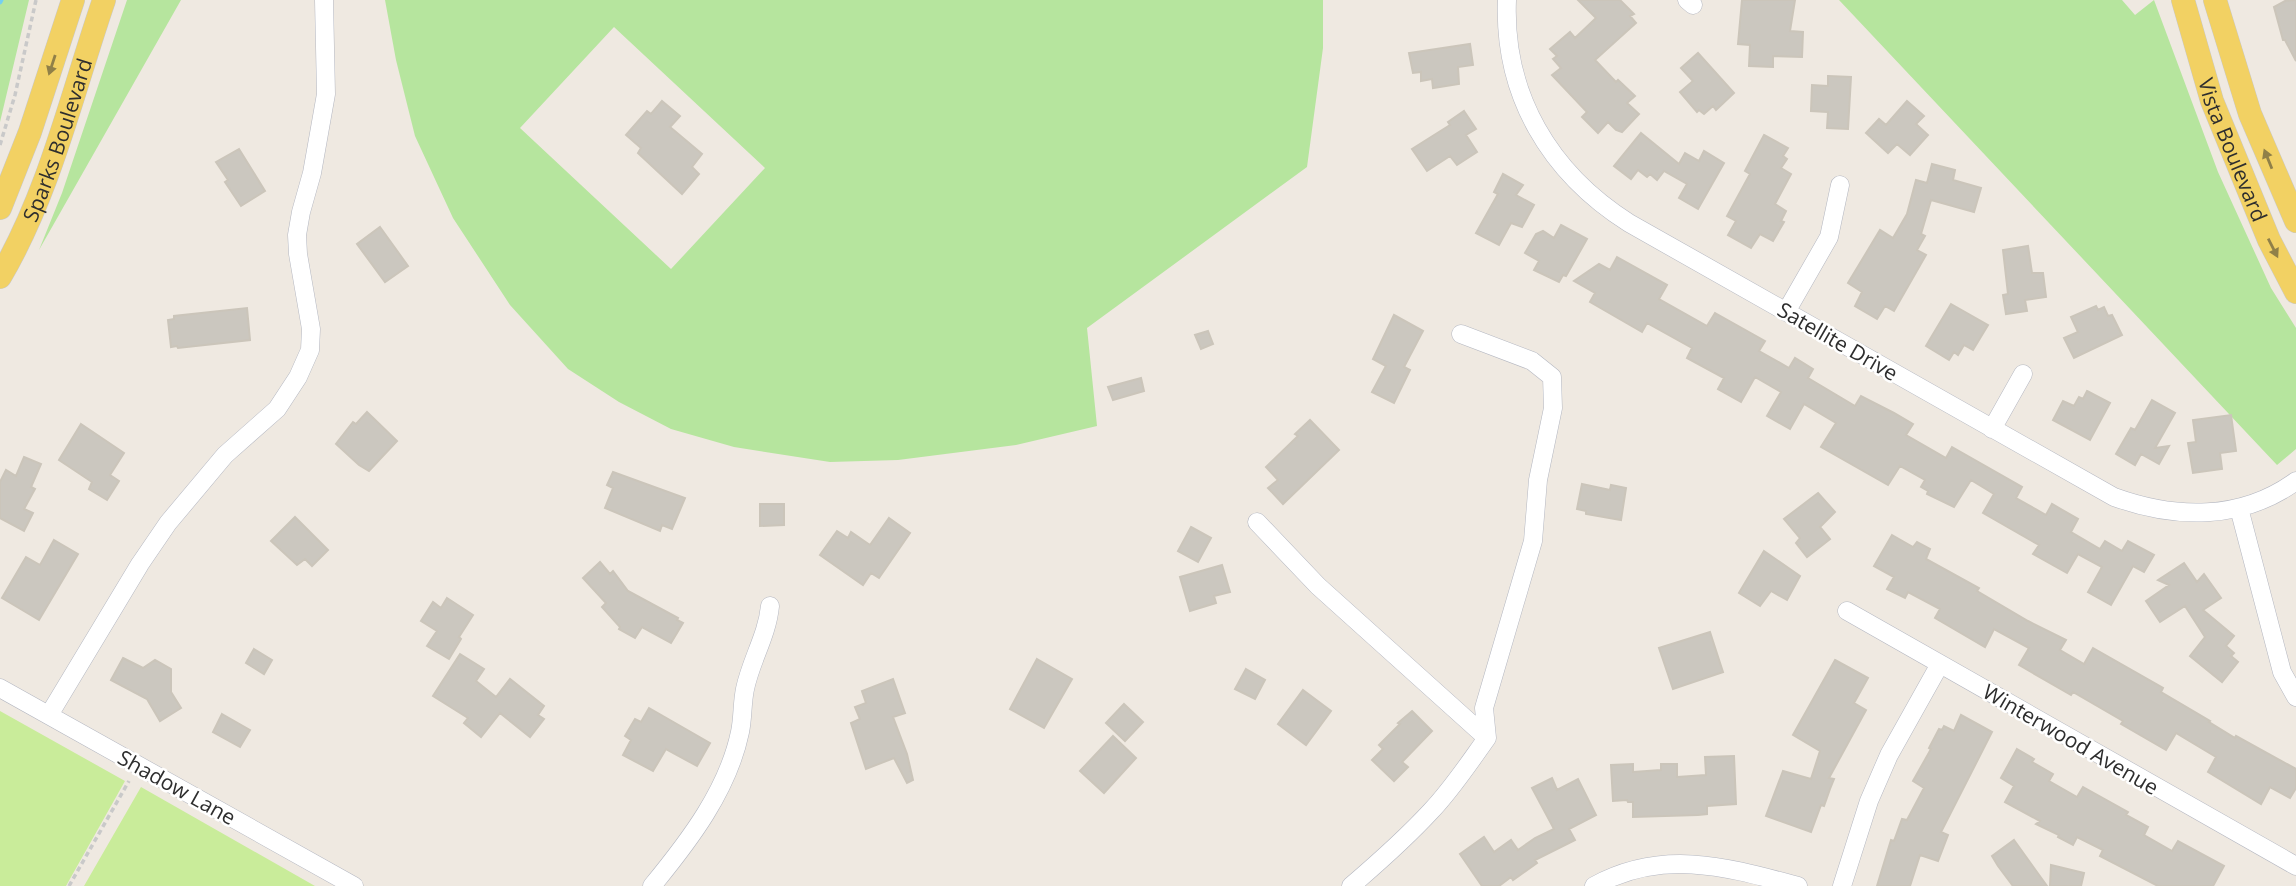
<svg xmlns="http://www.w3.org/2000/svg" width="2296" height="886" viewBox="0 0 2296 886" font-family="'Open Sans',sans-serif">
	<style>
		.green { fill: #b6e59e; fill-rule: evenodd }
		.pitch { fill: #c9ec9a }
		.lines { fill: none; stroke-linecap: round; stroke-linejoin: round }
		.stream { stroke: #75cff0; stroke-width: 5 }
		.building { fill: #cbc7bf; stroke: #cbc5ba; stroke-width: 2 }
		.minor-casing { stroke: #b4b7c1; stroke-width: 19 }
		.major-casing { stroke: #c9c9c9; stroke-width: 24 }
		.path { stroke: #c9c9c9; stroke-width: 3.5; stroke-dasharray: 5 3.5; stroke-linecap: butt }
		.minor { stroke: #fff; stroke-width: 18 }
		.major { stroke: #f2d163; stroke-width: 23 }
		.oneway { fill: #908048 }
		.labels { text-anchor: middle; dominant-baseline: central; stroke-width: 5; stroke-linejoin: round; paint-order: stroke }
		.street-label { font-size: 21px; fill: #2e2e2e; stroke: #fff }
	</style>
	<rect width="100%" height="100%" fill="#efe9e1"/>
	<path class="green" d="M0,0H29L0,122Z
		M127,0H181L39,250L62,193Z
		M385,0H1323V48L1307,167L1087,328L1097,426L1016,445L898,460L830,462L734,447L671,429L619,402L568,369L510,305L453,218L415,136L396,60ZM614,27L765,168L671,269L520,128Z
		M1839,0H2122L2135,15L2154,0L2218,172L2271,288L2296,328V449L2277,465Z"/>
	<path class="pitch" d="M0,711L125,781L66,886H0Z
		M141,787L315,886H84Z"/>
	<g class="lines">
		<path class="stream" d="M0,2L1,0"/>
	</g>
	<path class="building" d="M1578,0H1620L1634,14L1630,16L1636,23L1595,60L1616,82L1618,80L1635,96L1627,103L1639,114L1622,132L1616,130L1608,122L1598,133L1582,117L1587,112L1552,75L1561,68L1553,59L1557,56L1550,49L1570,32L1575,38L1596,18Z
		M1742,0H1795L1790,31L1803,32L1802,57L1773,56V67L1749,66L1750,45L1738,44Z
		M2296,0V61L2285,40H2283L2274,7L2285,1Z
		M1470,44L1473,65L1458,67L1459,84L1433,88L1432,79L1421,81V72L1413,73L1409,53Z
		M1698,53L1734,93L1716,110L1713,106L1704,114L1699,110L1697,112L1680,92L1693,81L1681,68Z
		M1828,76L1851,77L1848,129L1827,128L1828,112L1811,111L1812,85L1828,86Z
		M662,101L680,116L670,127L702,154L692,167L699,174L682,194L638,153L641,148L626,135L647,111L651,114Z
		M1907,101L1924,116L1916,124L1928,135L1910,155L1897,144L1888,153L1866,133L1879,119L1886,125Z
		M1464,111L1476,129L1466,135L1477,152L1457,165L1450,156L1427,171L1412,149L1450,125L1448,122Z
		M1641,133L1679,164L1685,153L1699,161L1704,151L1724,163L1698,209L1679,198L1687,184L1664,171L1657,180L1650,174L1647,177L1638,170L1631,179L1614,166Z
		M1764,135L1788,148L1783,156L1787,159L1781,168L1791,174L1775,204L1786,211L1781,221L1784,222L1773,241L1760,234L1751,248L1728,235L1736,221L1727,216L1750,174L1745,171Z
		M239,149L265,191L241,206L225,182L228,180L216,162Z
		M1932,164L1955,170L1953,180L1981,188L1974,212L1931,200L1921,234L1925,236L1917,250L1926,255L1894,311L1885,306L1877,319L1855,306L1862,292L1848,283L1880,230L1893,238L1907,214L1916,180L1927,183Z
		M1503,174L1523,185L1516,195L1534,205L1522,227L1511,223L1499,245L1476,233L1498,194L1494,192Z
		M1561,225L1587,239L1566,276L1563,275L1559,282L1534,270L1539,261L1525,253L1536,234L1543,231L1554,238Z
		M380,227L408,266L385,282L357,244Z
		M2028,246L2032,273H2043L2046,297L2025,300L2027,311L2006,314L2003,295L2008,294L2003,250Z
		M1617,257L1667,285L1659,299L1707,326L1715,313L1765,341L1759,351L1789,368L1795,358L1813,369L1808,378L1855,406L1861,396L1894,413L1913,424L1906,435L1946,458L1952,447L2022,487L2016,498L2046,515L2052,504L2078,519L2071,532L2100,549L2105,541L2122,551L2128,541L2154,555L2144,572L2133,566L2111,605L2088,592L2102,567L2078,554L2067,573L2033,554L2039,545L1983,513L1994,494L1971,480L1954,507L1927,494L1928,491L1921,487L1925,480L1900,466L1888,485L1821,447L1836,423L1804,404L1790,429L1767,416L1781,392L1755,377L1741,402L1718,389L1724,378L1687,358L1692,348L1647,323L1642,332L1590,302L1595,293L1574,281L1599,264L1610,270Z
		M1951,304L1988,325L1973,350L1964,345L1958,355L1954,352L1949,360L1926,346Z
		M2096,306L2098,310L2104,307L2108,316L2112,315L2122,335L2074,358L2064,338L2078,332L2071,317Z
		M247,308L250,340L178,348L177,346L171,347L168,320L174,319V316Z
		M1394,315L1423,331L1404,367L1410,370L1394,403L1372,392L1386,366L1373,359Z
		M1208,331L1213,344L1201,349L1195,335Z
		M1141,378L1144,391L1113,400L1108,387Z
		M2087,391L2110,403L2090,440L2053,420L2063,401L2074,406L2079,397L2083,399Z
		M2152,400L2175,413L2155,448L2169,446L2159,464L2141,454L2135,465L2116,454L2131,428L2135,430Z
		M367,412L397,441L369,471L359,465L336,444L353,422L356,424Z
		M2231,415L2236,451L2220,453L2222,469L2193,473L2188,443L2196,442L2193,420Z
		M1310,420L1339,450L1283,504L1268,488L1278,480L1266,467L1298,436L1295,434Z
		M81,424L124,453L110,475L119,481L107,500L89,489L92,482L59,460Z
		M24,457L41,464L31,487L35,489L24,509L33,513L24,531L0,518V482L6,470L16,476Z
		M613,472L685,498L672,529L662,525L660,531L605,508L613,488L607,485Z
		M1582,484L1610,490L1611,485L1626,488L1621,520L1586,514V511L1577,509Z
		M1818,493L1835,512L1820,527L1830,539L1807,557L1796,543L1800,538L1784,519Z
		M760,504H784V525L760,526Z
		M295,517L328,550L312,566L305,559L297,565L271,541Z
		M889,518L910,533L879,578L871,573L863,585L820,555L837,531L848,538L851,532L870,545Z
		M1191,527L1211,538L1198,562L1178,551Z
		M1892,535L1913,547L1917,542L1930,549L1926,559L1979,588L1977,591L2028,621L2066,640L2060,650L2084,664L2093,648L2163,688L2161,692L2210,721L2209,722L2235,738L2236,736L2296,769V788L2290,798L2270,787L2261,804L2208,772L2216,757L2176,733L2166,750L2121,724L2123,721L2073,692L2071,695L2019,665L2029,648L1994,629L1985,647L1935,618L1940,609L1908,592L1905,598L1887,589L1894,577L1874,566Z
		M54,540L78,554L39,620L2,598L26,557L40,565Z
		M1764,551L1800,576L1787,600L1771,591L1760,606L1739,593Z
		M600,562L610,574L613,571L628,591L678,618L677,620L683,623L671,643L642,627L635,638L619,629L620,627L602,607L606,603L583,578Z
		M2184,563L2197,582L2204,574L2221,598L2203,610L2234,636L2226,646L2234,653L2231,656L2238,662L2222,682L2190,656L2205,637L2185,606L2160,622L2146,601L2169,585L2158,580Z
		M1222,565L1230,592L1214,596L1216,603L1190,611L1180,577Z
		M447,598L473,615L459,637L461,639L449,659L427,646L437,631L421,621L433,602L441,608Z
		M1710,632L1723,672L1673,689L1659,648Z
		M254,649L272,660L264,674L246,663Z
		M460,654L484,669L476,681L496,697L510,679L544,706L538,715L544,719L530,737L500,713L481,737L464,723L468,718L433,696Z
		M123,658L143,668L155,660L171,669V692L181,708L160,721L147,699L111,680Z
		M1037,659L1072,679L1044,728L1010,709Z
		M1835,660L1868,678L1854,703L1866,710L1829,778L1834,779L1830,789L1824,806L1821,805L1811,832L1766,816L1783,771L1811,779L1820,751L1793,735Z
		M1246,669L1265,680L1255,699L1235,689Z
		M893,679L905,713L893,717L907,754L913,780L907,783L894,758L866,769L851,723L860,719L855,707L866,703L862,691Z
		M1303,690L1331,711L1306,745L1278,724Z
		M1124,704L1143,722L1125,741L1106,723Z
		M649,708L710,743L697,766L666,749L653,771L623,755L631,740L625,736L635,719L641,722Z
		M1412,711L1432,731L1402,762L1408,767L1394,781L1372,760L1383,749L1379,745L1400,724L1398,723Z
		M222,714L250,730L240,747L213,732Z
		M1961,715L1992,732L1941,832L1948,835L1938,861L1920,855L1910,886H1877L1891,840L1894,841L1902,819L1907,820L1924,788L1913,781L1931,749L1929,748L1939,729L1942,730L1944,726L1954,731Z
		M1113,736L1136,758L1104,793L1080,771Z
		M2017,749L2034,759L2032,762L2053,774L2049,781L2077,797L2083,787L2128,812L2126,815L2148,827L2144,835L2172,851L2178,841L2224,866L2213,886H2158L2100,856L2103,850L2077,837L2073,845L2058,837L2059,835L2036,824L2040,821L2005,802L2014,786L2001,778Z
		M1734,756L1736,804L1707,806V814L1698,815L1633,817V802H1628L1627,800L1613,801L1611,765L1633,764V772L1661,770V764H1677V777L1706,775L1705,757Z
		M1552,778L1557,790L1578,779L1596,815L1569,829L1575,840L1535,860L1537,863L1513,880L1511,877L1499,886H1482L1460,854L1484,837L1494,852L1511,840L1518,850L1535,838L1554,829L1532,788Z
		M2014,840L2047,886H2013L1998,866L1992,856Z
		M2051,865L2084,873L2081,886H2050Z"/>
	<g class="lines">
		<defs>
			<path id="minor" d="M1507,0C1503,95 1550,173 1629,223L2114,497C2175,519 2241,521 2296,481
				M1687,0L1693,5
				M1786,312L1829,237L1840,185
				M1461,334L1532,361L1552,377L1553,408L1538,480L1533,541L1484,708L1487,738
				M1992,429L2023,374
				M2239,508L2282,672L2296,697
				M1257,522L1318,586L1487,738
				M1847,611L2296,866
				M0,688L354,886
				M49,715L140,564L168,523L225,455L277,409L298,377L310,350L311,329L298,254L297,235L301,212L312,173L326,94L324,0
				M652,886C689,841 728,790 740,732C743,718 742,703 745,689C751,660 767,636 770,606
				M1351,886C1379,862 1406,838 1431,811C1452,789 1469,763 1487,738
				M1594,886C1663,848 1727,867 1798,886
				M1842,886L1869,801L1889,755L1940,664"/>
			<g id="major">
				<path id="s1" d="M2183,0L2212,101L2269,240L2296,292"/>
				<path d="M2215,0L2250,114L2296,221"/>
				<path d="M0,208L30,132L73,0"/>
				<path id="s2" d="M0,277C50,192 72,93 104,0"/>
			</g>
		</defs>
		<use href="#minor" class="minor-casing"/>
		<use href="#major" class="major-casing"/>
		<path class="path" d="M0,145L15,95L36,0
			M69,886L129,781"/>
		<use href="#minor" class="minor"/>
		<use href="#major" class="major"/>
	</g>
	<defs><path id="oneway-solid" d="M-6-.8H1V-3.2L6.5 0L1 3.2V.8H-6Z" transform="scale(1.75)"/></defs>
	<g class="oneway">
		<use href="#oneway-solid" transform="translate(52 65) rotate(108)"/>
		<use href="#oneway-solid" transform="translate(2268 159) rotate(-112)"/>
		<use href="#oneway-solid" transform="translate(2273 248) rotate(63)"/>
	</g>
	<g class="labels">
		<g class="street-label">
			<text stroke="none"><textPath href="#s2" startOffset="149">Sparks Boulevard</textPath></text>
			<text stroke="none"><textPath href="#s1" startOffset="158">Vista Boulevard</textPath></text>
			<text transform="translate(1838 341) rotate(30)">Satellite Drive</text>
			<text transform="translate(2071 739) rotate(30)">Winterwood Avenue</text>
			<text transform="translate(177 787) rotate(29)">Shadow Lane</text>
		</g>
	</g>
</svg>
